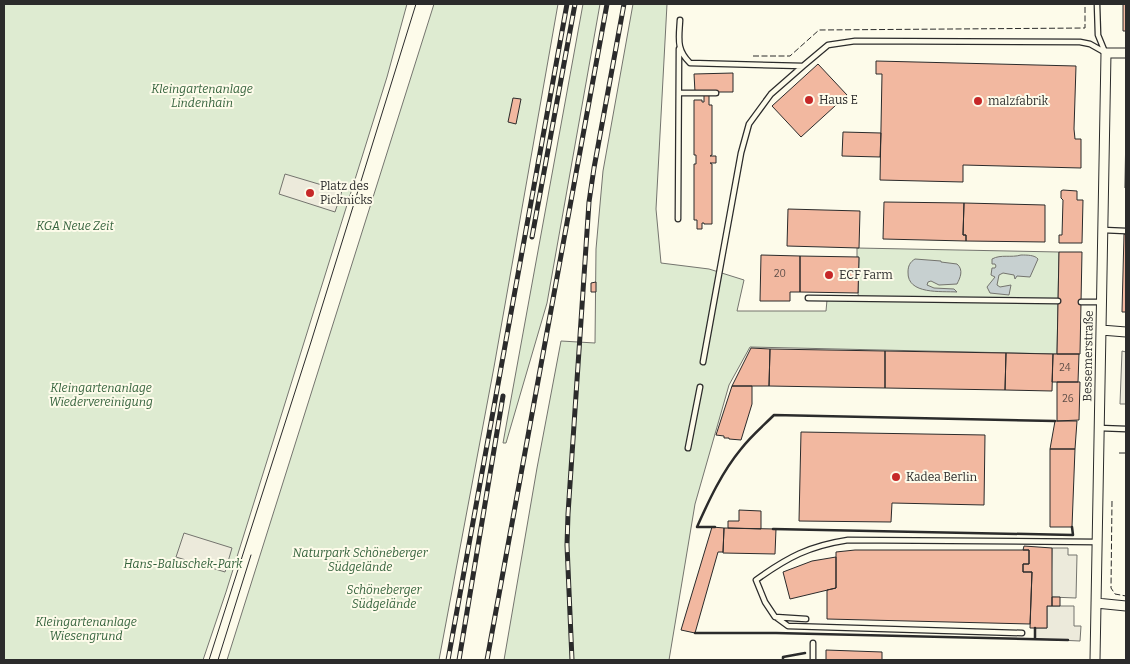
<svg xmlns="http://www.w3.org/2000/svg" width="1130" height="664" viewBox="0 0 1130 664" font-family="Bitter,serif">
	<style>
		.green { fill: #deebd1; stroke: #74746e }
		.parking { fill: #eceadb; stroke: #74746e }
		.water { fill: #c7d0d0; stroke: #74746e }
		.building { fill: #f2b8a0; stroke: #2b2b2b }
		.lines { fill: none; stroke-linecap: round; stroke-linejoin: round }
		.service-casing { stroke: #2b2b2b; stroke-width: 7 }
		.minor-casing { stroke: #2b2b2b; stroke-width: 11 }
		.service { stroke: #fdfbea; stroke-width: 4.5 }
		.minor { stroke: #fdfbea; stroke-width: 9 }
		.tram { stroke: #2b2b2b; stroke-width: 1 }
		.rail-casing { stroke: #2b2b2b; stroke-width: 5 }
		.rail { stroke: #fdfbea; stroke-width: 3; stroke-dasharray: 9; stroke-linecap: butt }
		.fence { stroke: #2b2b2b; stroke-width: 1; stroke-dasharray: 6 2.5; stroke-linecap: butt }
		.wall { stroke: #2b2b2b; stroke-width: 2.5 }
		.poi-dot { fill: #c62828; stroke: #fdfbea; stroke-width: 2 }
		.labels { text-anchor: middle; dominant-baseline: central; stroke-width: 4; stroke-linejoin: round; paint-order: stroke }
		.number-label { font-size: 10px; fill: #5d4e48 }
		.park-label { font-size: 12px; font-style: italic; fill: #34623c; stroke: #fdfbea }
		.poi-label { font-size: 12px; fill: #2b2b2b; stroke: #fdfbea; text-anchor: start }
		.street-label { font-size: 12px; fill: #2b2b2b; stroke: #fdfbea }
	</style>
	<rect width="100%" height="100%" fill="#fdfbea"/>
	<path class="green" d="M4,4H407L387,77L226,592L203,660H4Z
		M434,4H558L494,367L439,660H227Z
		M583,4H600L547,303L506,443H503Z
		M633,4H667L656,209L661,263L709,269L744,280L737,311H826L827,300L858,301L859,258L857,257V248L1059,252L1057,354L750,347L729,385L695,504L669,660H504L537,468L561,341L595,343L596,249L603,171Z"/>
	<path class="parking" d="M285,174L342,191L335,212L279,194Z
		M1122,351L1126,352V404H1120Z
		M184,533L232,548L225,572L176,557Z
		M1052,548H1068V555H1077L1076,598L1051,597Z
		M1047,606H1074V626H1081L1080,641L1035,639V628H1047Z"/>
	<path class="water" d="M1021,255C1027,255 1035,255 1038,259L1030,277L1017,276L1015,279L1014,275L1003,273L999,275L997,285L1000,287L1011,285L1009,295L990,293L987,287L995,277L991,275L992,268H995L996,266L995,264H992V259C1001,254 1011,258 1021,255Z
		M915,259L941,261V262L957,264C964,270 960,278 957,284L939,285L931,281L928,282L927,285L934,288L954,289L957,292C942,291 907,295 908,272C908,266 910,262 915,259Z"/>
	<path class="building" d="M1123,4H1126V31H1123Z
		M876,61L1076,66L1074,129L1075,139H1081V168L963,165V182L880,180L882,74H876Z
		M818,64L847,95L801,137L772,106Z
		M733,73V92H695L694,74Z
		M704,95H709V105H712V155L710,156H716V163H710L712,164V224H704V223H702V229H697V220H694V164H696V155H694V100H702V102H704Z
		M513,98L521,99L516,124L508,122Z
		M1126,121V188H1125Z
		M843,132L881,133L880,157L842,156Z
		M1063,190L1077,191V200H1083L1082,243H1059V235H1062L1063,200L1061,198V191Z
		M884,202L964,203L963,235H966V241L883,239Z
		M964,203L1045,205V242L966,241V235H963Z
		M788,209L860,211L859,248L787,246Z
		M1124,234H1126V312H1122Z
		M1059,252H1082L1080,354H1057Z
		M761,255L800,256V292H790V301H760Z
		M800,256L859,257L858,293L800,292Z
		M596,282V292H591V283Z
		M751,348L770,349L769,386H732Z
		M770,349L885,351V388L769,386Z
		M885,351L1006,353L1005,390L885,388Z
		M1006,353L1053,354L1052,391L1005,390Z
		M1053,354H1079L1078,382H1052Z
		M1057,382H1080L1079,420L1057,421Z
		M732,386H752V404L741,440L729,439V438H724V436L716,435Z
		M1055,421H1077L1075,449H1050Z
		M801,432L985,435L984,505L892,503L891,522L799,521Z
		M1050,449H1075L1072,527H1050Z
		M739,510L761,511V529L728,528V521H739Z
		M712,527L724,528L723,552H718L695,633L681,630Z
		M724,528L776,529L775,554L723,553Z
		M1024,546L1052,548V606H1047V628H1030L1032,572H1023V564H1029V550H1023Z
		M855,550H1029V564H1023V572H1032L1030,624L827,619V590L836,588V552Z
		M836,557V588L790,599L783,572L812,561Z
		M1052,597H1060V606H1052Z
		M826,650L882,652V660H826Z"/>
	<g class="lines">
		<defs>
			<path id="service" d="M1097,4L1098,35L1105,52
				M680,20C679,39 676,49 690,63L803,66L828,45L855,41L1080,42L1090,44L1106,53
				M679,93H716
				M678,219L679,49
				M1103,230L1126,231
				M808,298L1058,301
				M1081,302H1102
				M703,362L741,153L749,124L771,94L803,66
				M1099,428L1126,429
				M688,448L700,387
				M777,618L788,626L1022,633
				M806,619L775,617L765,602L756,580C788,557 809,546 848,540L1097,542
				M813,660V643"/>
			<path id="minor" d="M1101,330L1126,332
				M1096,603L1126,606
				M1095,660L1106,53H1126"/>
		</defs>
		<use href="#service" class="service-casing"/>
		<use href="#minor" class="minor-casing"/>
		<use href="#service" class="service"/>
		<use href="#minor" class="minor"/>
		<path class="tram" d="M209,660L311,342L416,4
			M218,660L251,555"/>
		<defs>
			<path id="rail" d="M532,237L575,4
				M448,660L567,4
				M459,660L503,396
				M487,660L607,4
				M572,660L567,545L568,514L589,202L594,168L624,4"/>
		</defs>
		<use href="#rail" class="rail-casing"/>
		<use href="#rail" class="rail"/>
		<path class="fence" d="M753,56H790L819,30L1085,28V4
			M1119,453H1126
			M1112,501L1111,588L1115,594L1126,596"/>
		<path class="wall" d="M715,527H697C709,500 722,472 741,449C750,437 763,426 774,415L1055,421
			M773,529L1073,535L1072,527
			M695,633H776L1068,640
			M1035,639V628
			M783,660V657L805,653"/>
	</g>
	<g class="poi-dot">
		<circle cx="809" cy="100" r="5"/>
		<circle cx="978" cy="101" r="5"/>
		<circle cx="310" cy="193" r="5"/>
		<circle cx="829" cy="275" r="5"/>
		<circle cx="896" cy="477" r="5"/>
	</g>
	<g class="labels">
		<g class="number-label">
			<text x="780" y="274">20</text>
			<text x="1065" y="368">24</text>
			<text x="1068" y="399">26</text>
		</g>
		<g class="park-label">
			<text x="202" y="89">Kleingartenanlage<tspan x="202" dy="14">Lindenhain</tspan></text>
			<text x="75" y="226">KGA Neue Zeit</text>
			<text x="101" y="388">Kleingartenanlage<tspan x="101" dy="14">Wiedervereinigung</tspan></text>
			<text x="360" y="553">Naturpark Schöneberger<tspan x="360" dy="14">Südgelände</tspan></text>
			<text x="183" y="564">Hans-Baluschek-Park</text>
			<text x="384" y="590">Schöneberger<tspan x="384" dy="14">Südgelände</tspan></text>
			<text x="86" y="622">Kleingartenanlage<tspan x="86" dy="14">Wiesengrund</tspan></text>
		</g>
		<g class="poi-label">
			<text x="819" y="100">Haus E</text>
			<text x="988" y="101">malzfabrik</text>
			<text x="320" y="186">Platz des<tspan x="320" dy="14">Picknicks</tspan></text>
			<text x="839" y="275">ECF Farm</text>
			<text x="906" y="477">Kadea Berlin</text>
		</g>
		<g class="street-label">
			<text transform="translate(1088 356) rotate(-89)">Bessemerstraße</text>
		</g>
	</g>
	<rect width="1130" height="664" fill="none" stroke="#2b2b2b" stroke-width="10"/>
</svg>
